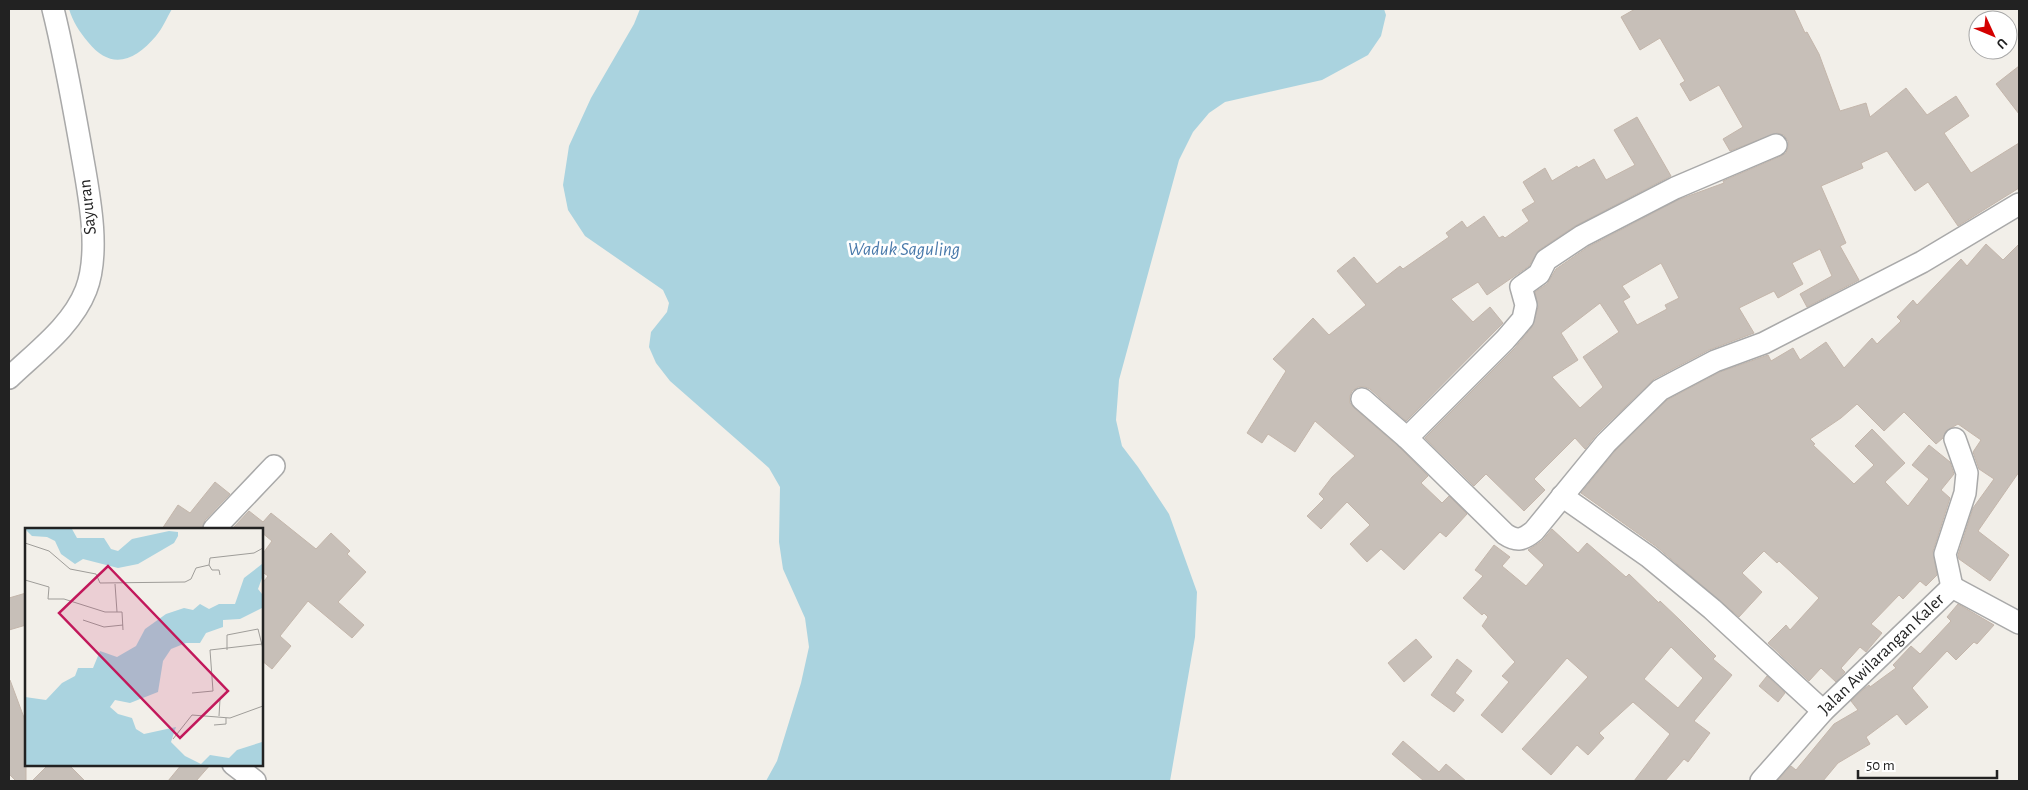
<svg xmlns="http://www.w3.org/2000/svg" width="2028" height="790" viewBox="0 0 2028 790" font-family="'Alegreya Sans',sans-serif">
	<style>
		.water { fill: #aad3df }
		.building { fill: #c7bfb8; stroke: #c4b6ab; fill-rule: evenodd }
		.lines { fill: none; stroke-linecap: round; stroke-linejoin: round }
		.minor-casing { stroke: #a9a9a9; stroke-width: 24 }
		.minor { stroke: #fff; stroke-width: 21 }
		.labels { text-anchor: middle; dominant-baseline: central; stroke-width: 5; stroke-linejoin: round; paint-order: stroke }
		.street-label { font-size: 18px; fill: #222; stroke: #fff }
		.water-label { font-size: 19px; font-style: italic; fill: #4a7aab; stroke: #fff }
		.inset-road { fill: none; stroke: #9f9d99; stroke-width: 1 }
		.view { fill: #c2185b; fill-opacity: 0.15; stroke: #c2185b; stroke-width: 2.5 }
		.inset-edge { fill: none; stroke: #222; stroke-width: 2.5 }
	</style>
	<rect width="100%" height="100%" fill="#f2efe9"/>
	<path class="water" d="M69,9H172C167,17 163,28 156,36C135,61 111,71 88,42C79,31 73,22 69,9Z
		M640,9H1384L1386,15L1381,36L1368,55L1322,80L1225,102L1209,113L1193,132L1179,160L1119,380L1116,420L1122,446L1138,467L1169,514L1197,592L1195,637L1170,781H766L777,761L801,683L809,647L805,618L783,569L779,542L780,487L769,468L670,381L656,363L649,347L651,332L667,312L669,303L663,290L585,236L568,210L563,185L569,146L591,98L634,24Z"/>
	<path class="building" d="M1635,9H1794L1805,33L1807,32L1819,54L1840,111L1866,103L1870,117L1906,88L1927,115L1956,96L1969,116L1944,133L1971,173L2019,143V188L1958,226L1928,182L1915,191L1887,151L1861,163L1863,168L1821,186L1846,243L1840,246L1859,280L1807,307L1800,294L1832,276L1820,249L1792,263L1803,284L1778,298L1774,291L1739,308L1754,333L1709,350L1654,379L1597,434L1585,449L1575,438L1534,479L1545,490L1524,511L1486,474L1474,486L1425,438L1514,349L1532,327L1538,307L1535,292L1547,284L1556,269L1588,247L1680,199L1724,183L1723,181L1781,156L1786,153L1788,147V141L1784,135L1777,133L1730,151L1723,139L1743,127L1719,85L1690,101L1680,84L1685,81L1660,38L1640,50L1621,17ZM1661,263L1679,298L1665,305L1667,309L1637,325L1623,301L1630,297L1622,286ZM1600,303L1619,332L1583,357L1603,387L1580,408L1552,377L1578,360L1561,333Z
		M2019,66V114L1996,84Z
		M1637,117L1671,176L1575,226L1539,250L1529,266L1487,295L1478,282L1451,299L1473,322L1490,307L1503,323L1406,421L1370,389L1365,387H1358L1352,391L1350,396V403L1354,408L1399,447L1428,476L1421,483L1442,503L1449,496L1467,514L1446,537L1440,532L1404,570L1381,549L1367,562L1350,544L1370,525L1347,502L1321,529L1307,516L1324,499L1319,494L1332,477L1355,456L1315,421L1295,452L1268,434L1262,443L1247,433L1286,371L1273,359L1313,318L1329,335L1366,305L1337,271L1354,257L1377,284L1400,266L1403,269L1449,237L1446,233L1462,221L1467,228L1484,216L1499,238L1503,236L1505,238L1529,221L1522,210L1535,202L1523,182L1545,168L1552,181L1577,166L1578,168L1594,159L1606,180L1635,165L1614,130Z
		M1986,244L2003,260L2019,244V472L1978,531L2009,555L1990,581L1959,559L1958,555L1973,508L1994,479L1979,469L1973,452L1981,440L1958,424L1946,431L1943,438L1936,444L1904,412L1884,431L1857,404L1841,418L1810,439L1815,444L1813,445L1854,484L1874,465L1855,446L1872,429L1905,463L1885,482L1908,506L1929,479L1912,465L1929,445L1950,462L1954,474L1941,490L1950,498L1933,551L1937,575L1926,586L1920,581L1903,599L1899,595L1871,624L1882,633L1866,652L1860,647L1841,668L1845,672L1836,682L1821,668L1809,681L1768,643L1786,625L1790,630L1819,598L1779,561L1777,563L1764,551L1742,573L1762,592L1739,617L1657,547L1581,493L1615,451L1667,400L1720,372L1768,355L1771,361L1793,348L1800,360L1826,342L1844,368L1872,338L1877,344L1901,321L1897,317L1913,300L1917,305L1961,259L1967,266Z
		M215,482L230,494L205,520L202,529H162L178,505L190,513Z
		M249,511L263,522L271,513L316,549L331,533L350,551L347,554L366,572L338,602L364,625L352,638L308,601L280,636L291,646L272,669L261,660V585L268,576L261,571V556L272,541L261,532V529H232Z
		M1552,529L1578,553L1587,543L1626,577L1629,574L1659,603L1660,601L1681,621L1716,656L1713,659L1732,675L1694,721L1710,733L1688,762L1684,759L1665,781H1634L1670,734L1633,702L1599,733L1604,738L1588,755L1577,745L1551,775L1522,749L1588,677L1567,658L1502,733L1481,715L1509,682L1502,676L1515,662L1482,626L1488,617L1484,613L1482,615L1463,598L1483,576L1475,570L1494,545L1510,557L1502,566L1526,586L1544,565L1528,550L1542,541ZM1671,647L1703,678L1678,708L1644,679Z
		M26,593V625L9,630V598Z
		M1958,604L1994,625L1977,644L1974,642L1956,660L1947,651L1912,688L1928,707L1906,725L1897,714L1866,737L1870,744L1838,763L1823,781H1777L1791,766L1796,770L1834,724L1858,710L1851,701L1865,688L1869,685L1870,687L1896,668L1893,665L1911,646L1920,654L1951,621L1947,617Z
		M1416,639L1432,657L1404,682L1388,663Z
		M1457,659L1472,671L1455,693L1464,700L1454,712L1431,695Z
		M1767,676L1785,693L1778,702L1759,686Z
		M9,680H10L26,723V781H16L9,774Z
		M1403,741L1439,772L1446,764L1466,781H1424L1392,754Z
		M49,764H68L85,781H32Z
		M182,764H211L196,781H168Z"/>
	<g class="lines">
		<defs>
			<g id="minor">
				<path d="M9,378C36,352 72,326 86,290C102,249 87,185 80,143C72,98 64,53 53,9"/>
				<path d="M1362,399L1407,438L1505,534C1517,542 1523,540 1534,531L1606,443L1660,390L1715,361L1764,343L1922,262L2019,204"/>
				<path d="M1407,438L1505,340L1523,319L1526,305L1521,287L1539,274L1546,260L1582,236L1675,188L1776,145"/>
				<path d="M1562,496L1649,557L1712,609L1823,711"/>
				<path d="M214,529L274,466"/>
				<path d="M1952,587L1945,554L1965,493L1967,473L1955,439"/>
				<path d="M1952,587L2019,623"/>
				<path d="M233,764L255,781"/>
				<path id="s1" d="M1761,781L1823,711L1952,587"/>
			</g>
		</defs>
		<use href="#minor" class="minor-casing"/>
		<use href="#minor" class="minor"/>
	</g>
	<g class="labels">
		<g class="street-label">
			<text transform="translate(88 207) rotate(-96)">Sayuran</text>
			<text stroke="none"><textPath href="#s1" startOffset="175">Jalan Awilarangan Kaler</textPath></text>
		</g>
		<g class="water-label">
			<text x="904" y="249">Waduk Saguling</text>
		</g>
	</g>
	<g transform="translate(25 528)">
		<rect width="238" height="238" fill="#f2efe9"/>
		<path d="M0,1H47L52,10H79L86,21L93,23L107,11L144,3L153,4V8L149,15L113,36L93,40L58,31L50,36L36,26L30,13L22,9L7,8ZM237,36V50L233,61L237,66V80L215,91L198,92V99L181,105L175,115H161L146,121L138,133L133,164L105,175L90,172L85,179L93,186L107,190L111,201L119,206L151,199L146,214L160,228L176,236L185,227L204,230L212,222L237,214V237H0V169L21,172L37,155L50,148L53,140H68L75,123L92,129L111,118L120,101L141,86L159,80L168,82L175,76L184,81L194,76H210L219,50Z" fill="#aad3df"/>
		<path class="inset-road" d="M0,15L24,23L45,41L71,46L75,55M184,37L187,42H194L195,47M0,52L24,59L23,71H39L80,84H97L98,102M75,55L160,54L166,51L171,40L184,37L185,30L229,25L238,20M90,56L92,84M58,92L79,99L98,97M202,122V107L233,101L238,121M238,125V149M167,165L188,163L185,122L237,116M194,188L195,171M189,197L201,196V190M148,211L167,187L205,190L238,178"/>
		<path class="view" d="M83,38L203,163L155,210L34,85Z"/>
		<rect width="238" height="238" class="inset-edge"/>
	</g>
	<rect width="2028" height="790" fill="none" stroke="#222222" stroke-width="20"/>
	<g transform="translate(1993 35) rotate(134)"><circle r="24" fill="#ffffff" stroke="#a7a7a7"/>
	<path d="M0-4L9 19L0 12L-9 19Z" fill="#d40000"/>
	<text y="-8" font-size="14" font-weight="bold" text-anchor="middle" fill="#222222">U</text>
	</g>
	<path d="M1858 770v8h139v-8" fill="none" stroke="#222222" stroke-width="2.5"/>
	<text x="1866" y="770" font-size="15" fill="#222222" stroke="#ffffff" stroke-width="4" paint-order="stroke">50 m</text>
</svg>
